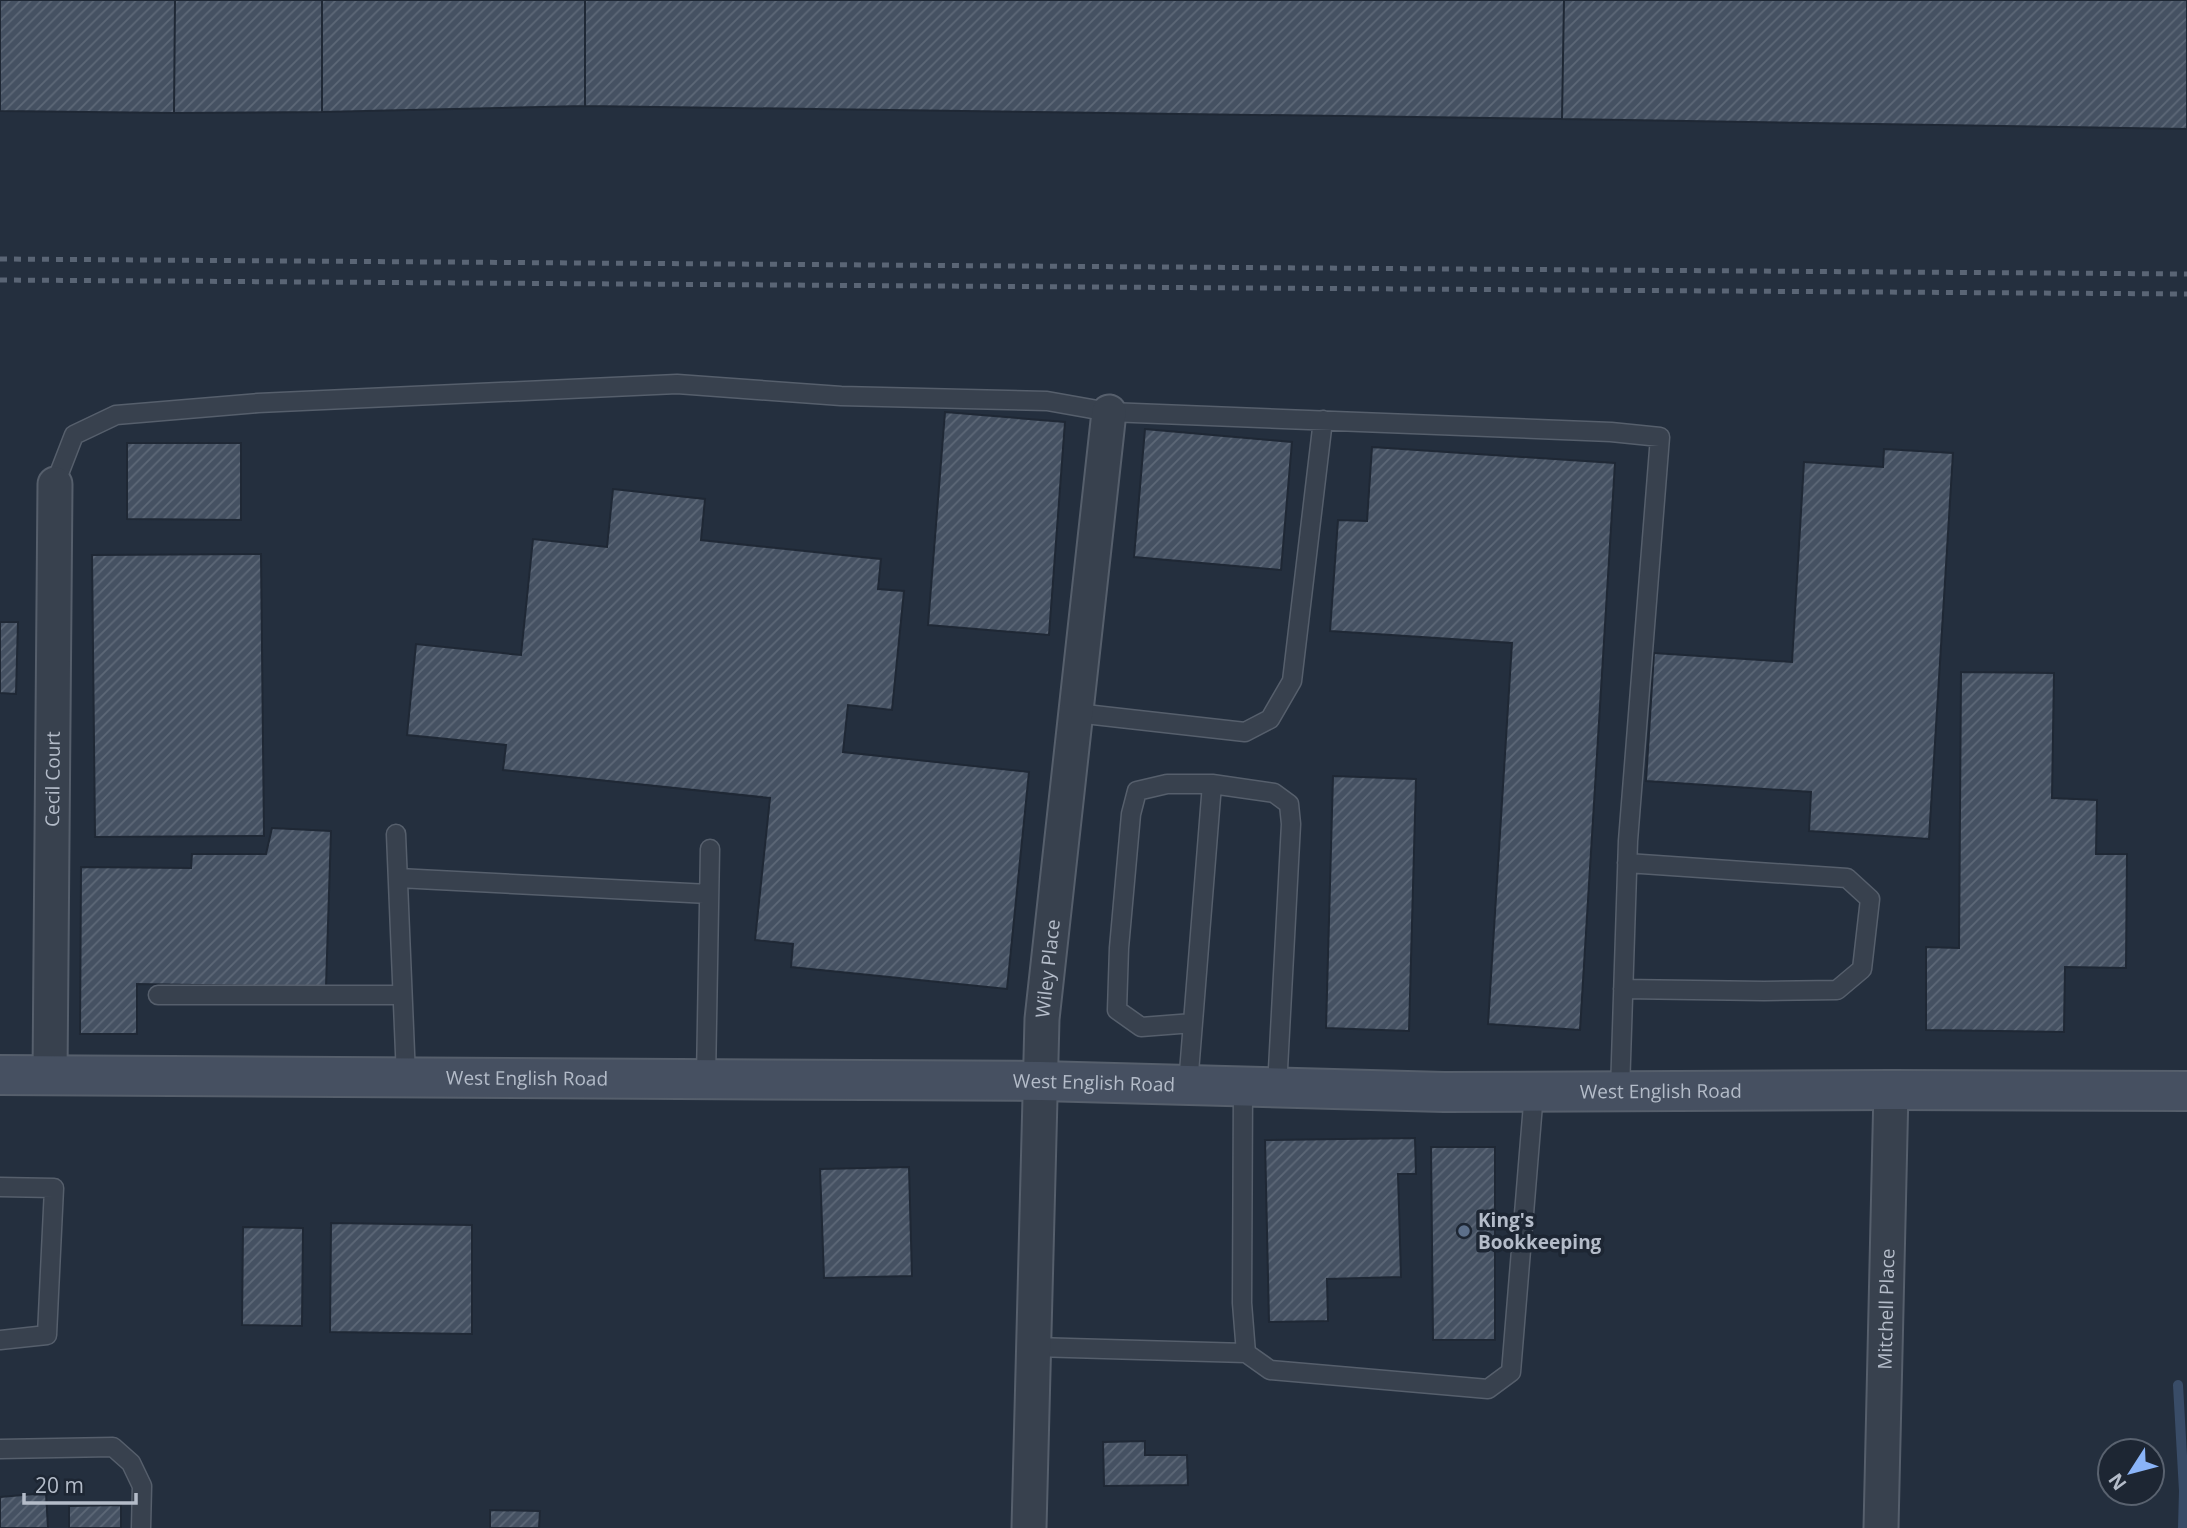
<svg xmlns="http://www.w3.org/2000/svg" width="2187" height="1528" viewBox="0 0 2187 1528" font-family="'Open Sans',sans-serif">
	<style>
		.lines { fill: none; stroke-linecap: round; stroke-linejoin: round }
		.stream { stroke: #394c67; stroke-width: 10 }
		.building { fill: url(#building-hatch); stroke: #1f2835; stroke-width: 2 }
		.lane-casing { stroke: #565f6c; stroke-width: 21 }
		.street-casing { stroke: #565f6c; stroke-width: 37 }
		.secondary-casing { stroke: #565f6c; stroke-width: 42 }
		.lane { stroke: #38414e; stroke-width: 18 }
		.street { stroke: #38414e; stroke-width: 33 }
		.secondary { stroke: #465061; stroke-width: 38 }
		.rail { stroke: #5a6575; stroke-width: 5; stroke-dasharray: 7 7; stroke-linecap: butt }
		.service-dot { fill: #5c6f8a; stroke: #1d2633; stroke-width: 2.5 }
		.labels { text-anchor: middle; dominant-baseline: central; stroke-width: 7; stroke-linejoin: round; paint-order: stroke }
		.street-label { font-size: 19px; fill: #b4bcc9; stroke: #1d2633 }
		.poi-label { font-size: 19px; font-weight: bold; fill: #b4bcc9; stroke: #1d2633; text-anchor: start }
	</style>
	<defs>
		<pattern id="building-hatch" width="6" height="6" patternUnits="userSpaceOnUse" patternTransform="scale(1.75)"><rect width="6" height="6" fill="#455162"/><path d="M-1 1l2-2M0 6l6-6M5 7l2-2" fill="none" stroke="#5d6877"/></pattern>
	</defs>
	<rect width="100%" height="100%" fill="#242f3e"/>
	<g class="lines">
		<path class="stream" d="M2178,1385L2184,1491L2183,1528"/>
	</g>
	<path class="building" d="M0,0H175L174,113L0,111Z
		M175,0H322V112L174,113Z
		M322,0H585V106L322,112Z
		M585,0H1564L1562,119L585,106Z
		M1564,0H2187V129L1562,119Z
		M945,412L1065,422L1049,635L928,625Z
		M1145,429L1292,442L1281,570L1134,557Z
		M127,443H241V520L127,519Z
		M1372,447L1615,463L1580,1030L1488,1024L1512,643L1330,631L1338,520L1367,521Z
		M1884,449L1953,453L1929,839L1809,831L1811,792L1646,781L1654,653L1792,662L1804,462L1883,467Z
		M613,489L705,499L701,540L881,559L878,589L904,591L892,710L848,705L843,752L1029,772L1007,989L791,967L793,944L755,940L770,798L503,770L506,745L407,735L416,644L521,655L533,539L607,547Z
		M261,554L264,836L95,837L92,555Z
		M0,622H18L16,694L0,693Z
		M1961,672L2054,673L2052,798L2097,800L2096,854H2127L2126,968L2065,967L2064,1032L1926,1030V947L1959,948Z
		M1333,776L1416,779L1409,1031L1326,1028Z
		M272,828L331,831L326,987L137,984V1034H80L81,867L191,868L192,854H266Z
		M1415,1138L1416,1174H1398L1401,1277L1327,1279L1328,1321L1269,1322L1265,1140Z
		M1431,1147H1495V1340H1433Z
		M909,1167L912,1276L824,1278L820,1169Z
		M331,1223L472,1225V1334L330,1332Z
		M243,1227L303,1228L302,1326L242,1325Z
		M1145,1441V1455H1187L1188,1485L1104,1486L1103,1442Z
		M46,1493L48,1528H0V1497Z
		M121,1505V1528H69V1506Z
		M490,1510L540,1511L539,1528H490Z"/>
	<g class="lines">
		<defs>
			<path id="lane" d="M55,484L74,435L116,415L258,403L677,384L841,396L1047,401L1109,412L1611,432L1660,437L1628,841L1620,1091
				M1076,713L1245,732L1270,719L1292,681L1323,420
				M396,834L406,1077
				M398,878L709,894
				M1623,989L1764,991L1837,990L1862,969L1870,899L1847,878L1627,863
				M158,995H402
				M1193,1023L1141,1027L1117,1010L1119,948L1131,814L1137,791L1167,784H1212
				M706,1079L710,849
				M1188,1085L1212,784L1274,793L1289,804L1291,824L1277,1088
				M1243,1087L1242,1303L1246,1353L1270,1370L1488,1389L1511,1372L1534,1092
				M0,1187L54,1188L47,1335L0,1340
				M1034,1347L1246,1353
				M0,1449L113,1447L131,1463L142,1486L141,1528"/>
			<g id="street">
				<path id="s1" d="M50,1075L55,484"/>
				<path id="s2" d="M1029,1528L1042,1019L1109,412"/>
				<path id="s3" d="M1881,1528L1891,1090"/>
			</g>
			<g id="secondary">
				<path id="s4" d="M0,1075L1041,1081L1444,1092L1891,1090L2187,1091"/>
			</g>
		</defs>
		<use href="#lane" class="lane-casing"/>
		<use href="#street" class="street-casing"/>
		<use href="#secondary" class="secondary-casing"/>
		<use href="#lane" class="lane"/>
		<use href="#street" class="street"/>
		<use href="#secondary" class="secondary"/>
		<path class="rail" d="M0,259L2187,274
			M0,280L2187,294"/>
	</g>
	<circle class="service-dot" cx="1464" cy="1231" r="7"/>
	<g class="labels">
		<g class="street-label">
			<text stroke="none"><textPath href="#s1" startOffset="296">Cecil Court</textPath></text>
			<text stroke="none"><textPath href="#s2" startOffset="560">Wiley Place</textPath></text>
			<text stroke="none"><textPath href="#s4" startOffset="527">West English Road</textPath></text>
			<text stroke="none"><textPath href="#s4" startOffset="1094">West English Road</textPath></text>
			<text stroke="none"><textPath href="#s4" startOffset="1661">West English Road</textPath></text>
			<text stroke="none"><textPath href="#s3" startOffset="219">Mitchell Place</textPath></text>
		</g>
		<g class="poi-label">
			<text x="1478" y="1220">King's<tspan x="1478" dy="22">Bookkeeping</tspan></text>
		</g>
	</g>
	<g transform="translate(2131 1472) rotate(234)"><circle r="33" fill="#1d2633" stroke="#59626f" stroke-width="2"/>
	<path d="M0-5L12 26L0 18L-12 26Z" fill="#8ab4f8"/>
	<text y="-10" font-size="19" font-weight="bold" text-anchor="middle" fill="#b4bcc9">N</text>
	</g>
	<path d="M24 1493v10h112v-10" fill="none" stroke="#b4bcc9" stroke-width="3.5"/>
	<text x="35" y="1493" font-size="21" fill="#b4bcc9" stroke="#1d2633" stroke-width="5" paint-order="stroke">20 m</text>
</svg>
